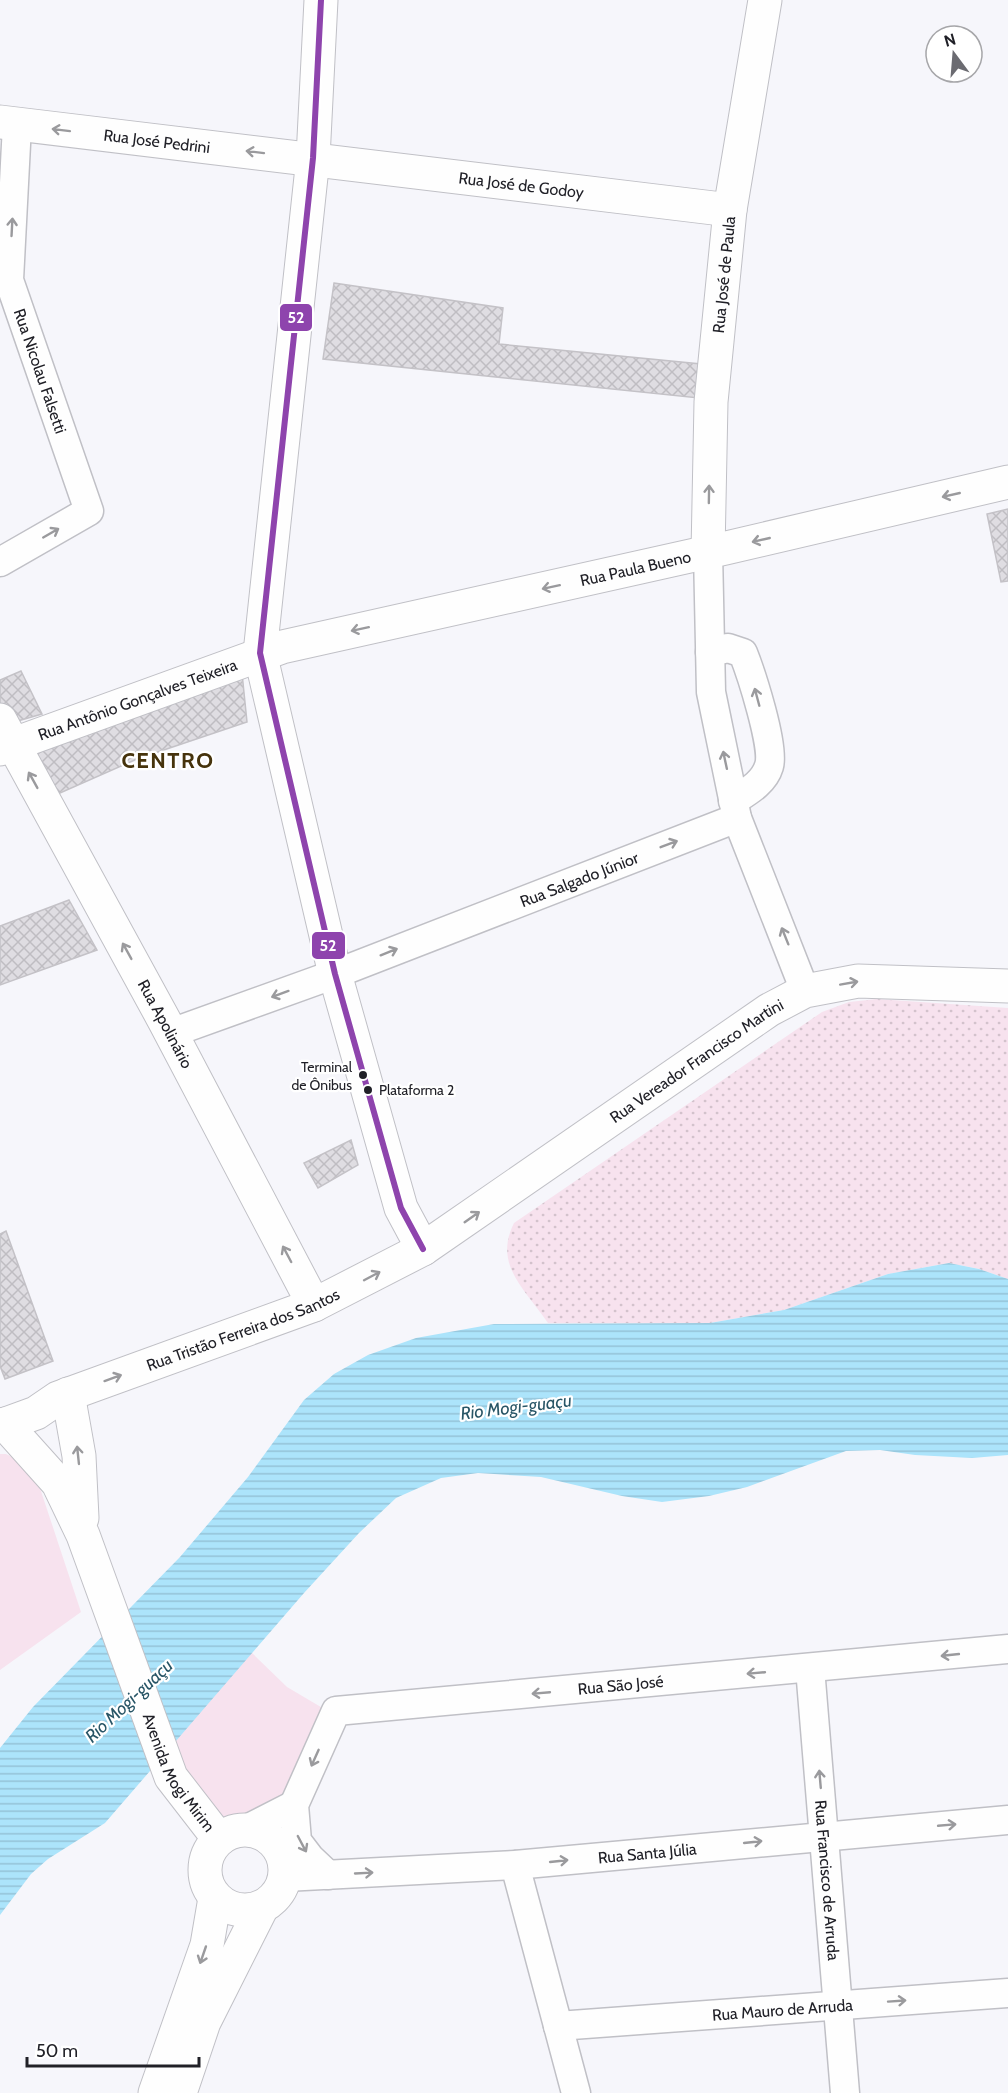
<svg xmlns="http://www.w3.org/2000/svg" width="1008" height="2093" viewBox="0 0 1008 2093" font-family="Cabin,sans-serif">
	<style>
		.grass { fill: url(#grass-dots) }
		.park { fill: #f7e2ee }
		.water { fill: url(#water-rules) }
		.building { fill: url(#building-cross-hatch); stroke: #c4c2c7; stroke-width: 1.5 }
		.lines { fill: none; stroke-linecap: round; stroke-linejoin: round }
		.minor-casing { stroke: #c0c0c6; stroke-width: 31 }
		.major-casing { stroke: #c0c0c6; stroke-width: 35 }
		.minor { stroke: #fefefe; stroke-width: 28 }
		.major { stroke: #fefefe; stroke-width: 33 }
		.bus-1-casing { stroke: #fff; stroke-width: 10 }
		.bus-1 { stroke: #8e44ad; stroke-width: 6 }
		.oneway { stroke: #9a9a9d }
		.bus-dot { fill: #202027; stroke: #fff; stroke-width: 2 }
		.labels { text-anchor: middle; dominant-baseline: central; stroke-width: 4.5; stroke-linejoin: round; paint-order: stroke }
		.bus-label { font-size: 14px; fill: #202027; stroke: #fff; text-anchor: end }
		.street-label { font-size: 16px; fill: #202027; stroke: #fff }
		.water-label { font-size: 18px; font-style: italic; fill: #285566; stroke: #fff }
		.district-label { font-size: 22px; font-weight: bold; letter-spacing: 1.5px; fill: #46330c; stroke: #fff }
		.line-badge { stroke: #fff; stroke-width: 2 }
		.badge-label { font-size: 16px; text-anchor: middle; font-weight: bold; fill: #fff }
	</style>
	<defs>
		<pattern id="grass-dots" width="8" height="8" patternUnits="userSpaceOnUse" patternTransform="scale(1.5)"><rect width="8" height="8" fill="#f7e2ee"/><path d="M2 2h.1M6 6h.1" fill="none" stroke="#d3c2cc" stroke-width="1.8" stroke-linecap="round"/></pattern>
		<pattern id="water-rules" width="6" height="5" patternUnits="userSpaceOnUse" patternTransform="scale(1.5)"><rect width="6" height="5" fill="#ace4fb"/><path d="M0 2.5h6" fill="none" stroke="#94c3d7"/></pattern>
		<pattern id="building-cross-hatch" width="8" height="8" patternUnits="userSpaceOnUse" patternTransform="scale(1.5)"><rect width="8" height="8" fill="#dfdde2"/><path d="M0 0l8 8M0 8l8-8" fill="none" stroke="#bfbdc2"/></pattern>
	</defs>
	<rect width="100%" height="100%" fill="#f6f6fb"/>
	<path class="grass" d="M877,999L1008,1008V1279L979,1269L949,1263L888,1274L784,1310L710,1323H548C525,1289 493,1265 514,1223L822,1012L849,1002Z"/>
	<path class="park" d="M0,1454H6L33,1467L81,1612L0,1670Z
		M251,1652L287,1687L331,1713L289,1799L233,1825H225L167,1749Z"/>
	<path class="water" d="M949,1263L979,1269L1008,1279V1455L972,1458L915,1455L880,1450L846,1451L747,1487L709,1496L662,1502L622,1496L541,1477L478,1473L441,1478L396,1498L359,1533L304,1593L105,1823L48,1859L31,1874L0,1915V1748L33,1707L180,1557L248,1477L304,1400L334,1374L368,1355L416,1338L494,1324L710,1323L784,1310L888,1274Z"/>
	<path class="building" d="M334,283L503,308L499,344L701,364L699,398L323,359Z
		M1008,509V581L1001,582L987,514Z
		M21,671L42,714L7,724L0,712V680Z
		M242,673L247,722L137,759L51,797L33,744Z
		M69,900L97,950L0,985V926Z
		M351,1140L358,1165L318,1188L304,1163Z
		M6,1231L53,1361L5,1379L0,1366V1234Z"/>
	<g class="lines">
		<defs>
			<g id="minor">
				<path d="M708,552L711,692L737,818L805,991"/>
				<path d="M0,562L89,511L9,280L17,125"/>
				<path d="M710,652L728,648L743,653C751,673 775,747 769,766C764,783 747,792 733,801"/>
				<path id="s1" d="M171,1033L335,974L737,818"/>
				<path id="s2" d="M810,1668L845,2093"/>
				<path d="M245,1830L294,1805"/>
				<path d="M515,1865L576,2093"/>
				<path id="s3" d="M328,1875L310,1858L297,1841L294,1805L336,1711L1008,1649"/>
				<path id="s4" d="M285,1877L515,1865L1008,1820"/>
				<path id="s5" d="M558,2026L1008,1993"/>
			</g>
			<g id="major">
				<path d="M321,0L313,158L260,653L335,974L401,1208L423,1249"/>
				<path id="s6" d="M0,122L730,210"/>
				<path id="s7" d="M708,552L711,402L730,210L765,0"/>
				<path id="s8" d="M0,720L164,1020L314,1305"/>
				<path id="s9" d="M0,749L282,647L726,548L1008,482"/>
				<path d="M68,1394L79,1456L82,1518"/>
				<path id="s10" d="M5,1424L58,1483L83,1535L171,1777L219,1839"/>
				<path id="s11" d="M0,1426L36,1413L58,1398L314,1305L423,1249L769,1010L805,991L858,981L1008,986"/>
				<circle cx="245" cy="1870" r="40"/>
				<path d="M155,2093L207,1945L215,1898"/>
				<path d="M180,2093L204,2022L262,1907"/>
			</g>
		</defs>
		<use href="#minor" class="minor-casing"/>
		<use href="#major" class="major-casing"/>
		<use href="#minor" class="minor"/>
		<use href="#major" class="major"/>
		<defs>
			<path id="bus-1" d="M321,0L313,158L260,653L335,974L401,1208L423,1249"/>
		</defs>
		<use href="#bus-1" class="bus-1-casing"/>
		<use href="#bus-1" class="bus-1"/>
	</g>
	<defs><path id="oneway-shaft" d="M-6 0H5M1.5-3L5.5 0L1.5 3" fill="none" stroke-width="1.6" stroke-linecap="round" stroke-linejoin="round" transform="scale(1.5)"/></defs>
	<g class="oneway">
		<use href="#oneway-shaft" transform="translate(61 130) rotate(-173)"/>
		<use href="#oneway-shaft" transform="translate(255 152) rotate(-173)"/>
		<use href="#oneway-shaft" transform="translate(12 227) rotate(-87)"/>
		<use href="#oneway-shaft" transform="translate(709 494) rotate(-89)"/>
		<use href="#oneway-shaft" transform="translate(951 495) rotate(167)"/>
		<use href="#oneway-shaft" transform="translate(51 533) rotate(-30)"/>
		<use href="#oneway-shaft" transform="translate(761 540) rotate(167)"/>
		<use href="#oneway-shaft" transform="translate(551 587) rotate(168)"/>
		<use href="#oneway-shaft" transform="translate(360 629) rotate(168)"/>
		<use href="#oneway-shaft" transform="translate(757 697) rotate(-105)"/>
		<use href="#oneway-shaft" transform="translate(725 760) rotate(-102)"/>
		<use href="#oneway-shaft" transform="translate(33 780) rotate(-119)"/>
		<use href="#oneway-shaft" transform="translate(669 844) rotate(-21)"/>
		<use href="#oneway-shaft" transform="translate(785 936) rotate(-112)"/>
		<use href="#oneway-shaft" transform="translate(127 951) rotate(-119)"/>
		<use href="#oneway-shaft" transform="translate(389 952) rotate(-22)"/>
		<use href="#oneway-shaft" transform="translate(849 983) rotate(-10)"/>
		<use href="#oneway-shaft" transform="translate(280 994) rotate(160)"/>
		<use href="#oneway-shaft" transform="translate(472 1217) rotate(-35)"/>
		<use href="#oneway-shaft" transform="translate(287 1254) rotate(-118)"/>
		<use href="#oneway-shaft" transform="translate(372 1276) rotate(-28)"/>
		<use href="#oneway-shaft" transform="translate(113 1378) rotate(-20)"/>
		<use href="#oneway-shaft" transform="translate(78 1455) rotate(-96)"/>
		<use href="#oneway-shaft" transform="translate(950 1655) rotate(174)"/>
		<use href="#oneway-shaft" transform="translate(756 1673) rotate(175)"/>
		<use href="#oneway-shaft" transform="translate(541 1693) rotate(175)"/>
		<use href="#oneway-shaft" transform="translate(315 1758) rotate(114)"/>
		<use href="#oneway-shaft" transform="translate(820 1779) rotate(-95)"/>
		<use href="#oneway-shaft" transform="translate(947 1825) rotate(-5)"/>
		<use href="#oneway-shaft" transform="translate(753 1842) rotate(-6)"/>
		<use href="#oneway-shaft" transform="translate(302 1844) rotate(62)"/>
		<use href="#oneway-shaft" transform="translate(559 1861) rotate(-6)"/>
		<use href="#oneway-shaft" transform="translate(364 1873) rotate(-3)"/>
		<use href="#oneway-shaft" transform="translate(203 1955) rotate(109)"/>
		<use href="#oneway-shaft" transform="translate(897 2001) rotate(-4)"/>
	</g>
	<g class="bus-dot">
		<circle cx="363" cy="1075" r="5"/>
		<circle cx="368" cy="1090" r="5"/>
	</g>
	<g class="labels">
		<g class="bus-label">
			<text x="352" y="1067">Terminal<tspan x="352" dy="18">de Ônibus</tspan></text>
			<text x="379" y="1090" text-anchor="start">Plataforma 2</text>
		</g>
		<g class="street-label">
			<text stroke="none"><textPath href="#s6" startOffset="158">Rua José Pedrini</textPath></text>
			<text stroke="none"><textPath href="#s6" startOffset="525">Rua José de Godoy</textPath></text>
			<text stroke="none"><textPath href="#s7" startOffset="278">Rua José de Paula</textPath></text>
			<text transform="translate(40 371) rotate(71)">Rua Nicolau Falsetti</text>
			<text stroke="none"><textPath href="#s9" startOffset="662">Rua Paula Bueno</textPath></text>
			<text stroke="none"><textPath href="#s9" startOffset="146">Rua Antônio Gonçalves Teixeira</textPath></text>
			<text stroke="none"><textPath href="#s1" startOffset="436">Rua Salgado Júnior</textPath></text>
			<text stroke="none"><textPath href="#s8" startOffset="346">Rua Apolinário</textPath></text>
			<text stroke="none"><textPath href="#s11" startOffset="792">Rua Vereador Francisco Martini</textPath></text>
			<text stroke="none"><textPath href="#s11" startOffset="262">Rua Tristão Ferreira dos Santos</textPath></text>
			<text stroke="none"><textPath href="#s3" startOffset="471">Rua São José</textPath></text>
			<text stroke="none"><textPath href="#s10" startOffset="394">Avenida Mogi Mirim</textPath></text>
			<text stroke="none"><textPath href="#s4" startOffset="363">Rua Santa Júlia</textPath></text>
			<text stroke="none"><textPath href="#s2" startOffset="213">Rua Francisco de Arruda</textPath></text>
			<text stroke="none"><textPath href="#s5" startOffset="225">Rua Mauro de Arruda</textPath></text>
		</g>
		<g class="water-label">
			<text transform="translate(516 1407) rotate(-7)">Rio Mogi-guaçu</text>
			<text transform="translate(129 1701) rotate(-43)">Rio Mogi-guaçu</text>
		</g>
		<g class="district-label">
			<text x="168" y="760">CENTRO</text>
		</g>
	</g>
	<g class="line-badge">
		<rect x="279" y="303" width="34" height="29" rx="6" fill="#8e44ad"/>
		<rect x="311" y="931" width="35" height="29" rx="6" fill="#8e44ad"/>
	</g>
	<g class="badge-label">
		<text x="296" y="323">52</text>
		<text x="328" y="951">52</text>
	</g>
	<g transform="translate(954 54) rotate(344)"><circle r="28" fill="#ffffff" stroke="#a6a6a9" stroke-width="1.5"/>
	<path d="M0-4.5L10 22L0 15L-10 22Z" fill="#6b6b71"/>
	<text y="-9" font-size="16" font-weight="bold" text-anchor="middle" fill="#202027">N</text>
	</g>
	<path d="M27 2057v9h172v-9" fill="none" stroke="#202027" stroke-width="3"/>
	<text x="36" y="2057" font-size="18" fill="#202027" stroke="#ffffff" stroke-width="4.5" paint-order="stroke">50 m</text>
</svg>
